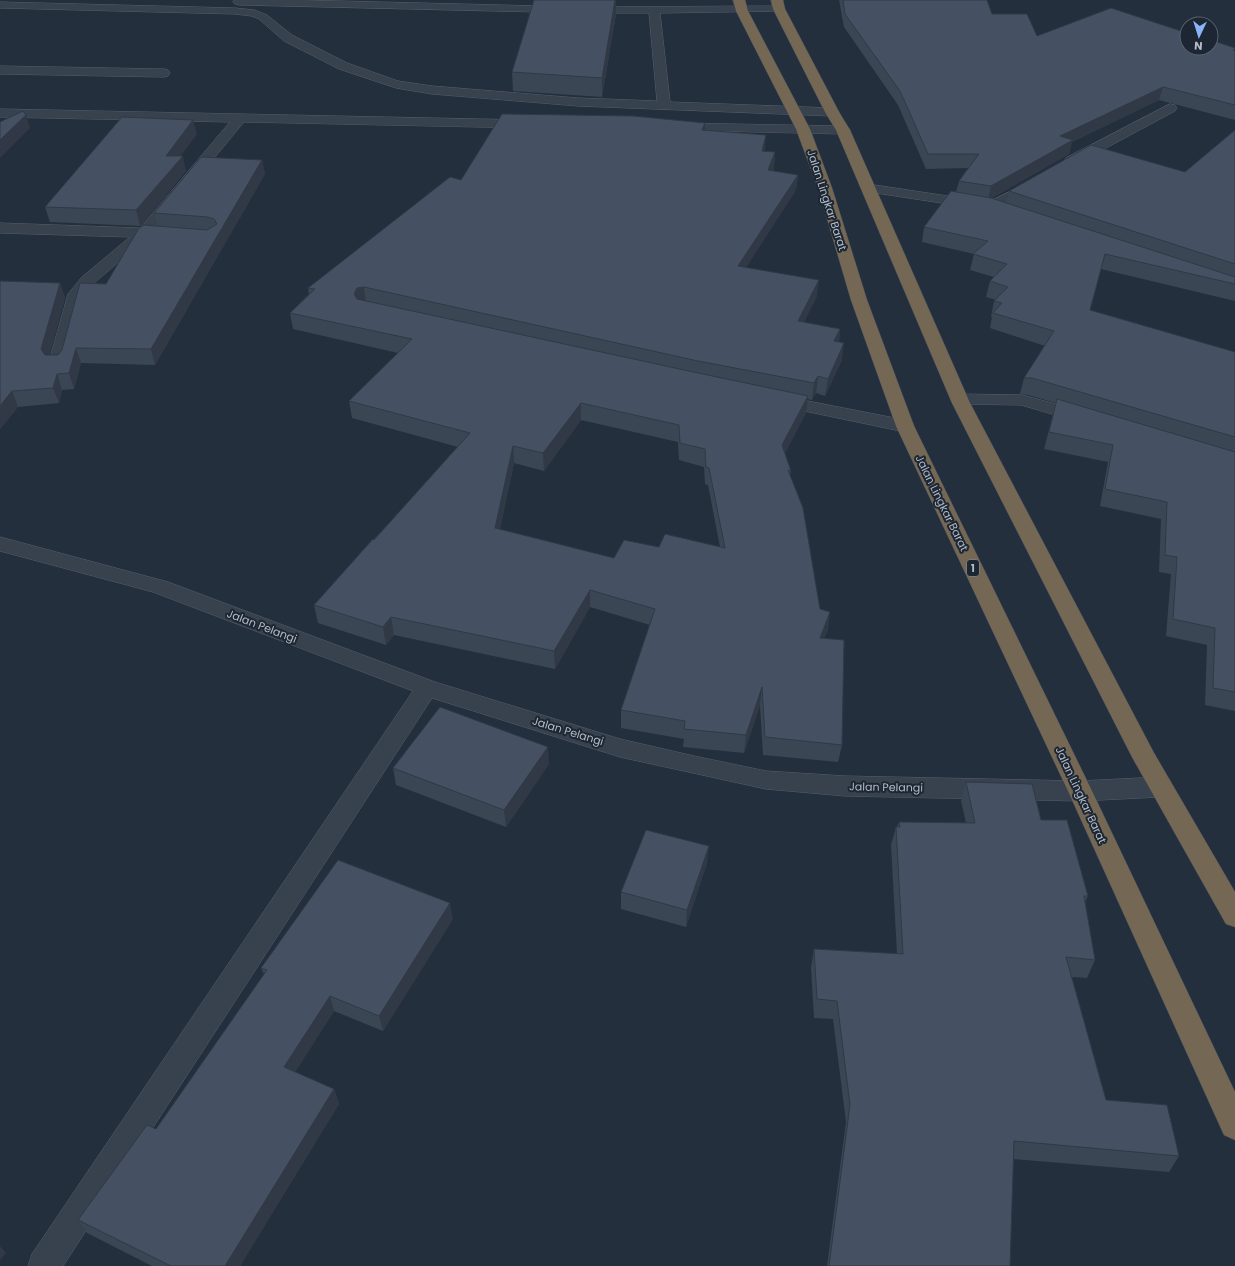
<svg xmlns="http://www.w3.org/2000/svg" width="1235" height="1266" viewBox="0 0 1235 1266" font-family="Poppins,sans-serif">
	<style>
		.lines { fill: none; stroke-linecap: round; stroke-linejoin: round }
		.minor-casing { stroke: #565f6c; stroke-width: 1 }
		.highway-casing { stroke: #434c59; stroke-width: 1 }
		.minor { fill: #38414e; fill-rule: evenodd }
		.highway { fill: #746855; fill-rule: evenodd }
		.wall { fill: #3b4654; fill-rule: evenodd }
		.shaded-wall { fill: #303945 }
		.building { fill: #455162; stroke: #303945; fill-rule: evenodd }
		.labels { text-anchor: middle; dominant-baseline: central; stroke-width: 4; stroke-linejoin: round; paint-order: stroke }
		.shield { fill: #1d2633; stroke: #878f9c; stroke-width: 1 }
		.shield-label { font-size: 10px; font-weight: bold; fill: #b4bcc9 }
		.street-label { font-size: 11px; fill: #b4bcc9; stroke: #1d2633 }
	</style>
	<rect width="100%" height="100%" fill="#242f3e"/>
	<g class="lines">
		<defs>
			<path id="minor" d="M235,0H299L580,7L779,6L783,7L785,9L783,11L660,13L670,102L832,108L837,109L839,112L837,115L832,116L578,106L432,94L396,88L339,69L284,41L259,19L252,16L235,14L0,8V2L235,8L254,10L267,15L292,35L347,63L398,81L432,86L578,98L657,101L649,13H580L239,5L235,4L233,2Z
				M0,66L164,69L168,70L170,73L168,76L164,77L0,74Z
				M1170,104L1175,105L1177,108L1175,111L1076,164L1071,165L1066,164L1064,161L1066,158Z
				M0,109L527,120L532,121L534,124L532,127L527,128L244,122L155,229L159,233L156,236L148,237L94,283L84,295L66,365L63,369L57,370L51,369L48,365L68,294L82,277L130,237L0,233V223L140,228L230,122L0,117Z
				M675,123L843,126L848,127L850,130L848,133L843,134L670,130L668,127L670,124Z
				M1035,179L1040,180L1042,183L1040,186L995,210L990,211L985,210L983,207L985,204Z
				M868,184L974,200L979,201L981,204L979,207L974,208L863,191L861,188L863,185Z
				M959,394L1022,395L1089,413L1092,417L1089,421L1083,423L1021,405L959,404L953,403L950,399L953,395Z
				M777,395L905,420L912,422L914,426L912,430L905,432L771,404L768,400L771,396Z
				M0,537L168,582L435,682L620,739L694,756L766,771L845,776L1080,781L1160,777L1169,780L1172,787L1169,794L1160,797L1080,801L845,796L766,789L620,757L432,698L63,1266H28L32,1254L413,691L153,592L0,551Z"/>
			<path id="highway" d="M733,0H745L748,11L810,129L832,188L867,300L914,426L1092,791L1235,1092V1140L1224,1135L1068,791L896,426L851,300L818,188L796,129L736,11Z
				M771,0H783L785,9L839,112L850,130L970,403L1154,753L1235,892V927L1226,924L1132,757L952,403L836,130L825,112L773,9Z"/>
		</defs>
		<use href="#minor" class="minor-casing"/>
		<use href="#highway" class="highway-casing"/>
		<use href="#minor" class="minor"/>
		<use href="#highway" class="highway"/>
	</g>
	<path class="wall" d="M839,0H987L992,14L1037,36L1235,48V120L1159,100L1072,142L1069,154L992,198L1006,203L1009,191L1185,172L1235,130V301L1101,269L1090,310L1235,352V711L1205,705L1207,645L1166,636L1171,574L1159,572L1161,519L1100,506L1108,462L1044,449L1056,403L1028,395L1020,394L1024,378L1045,346L990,328L992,317H991L994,301L996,300L986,297L990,281L994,277L970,270L974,254L922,242L924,227L956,192L959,181L968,168L926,169L898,105L844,27Z
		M616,14L602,97L513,91L512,72Z
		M705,131L764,151L775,152L774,167L773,171L798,175L796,190L746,267L817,296L804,322L840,329L839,342L842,360L825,396L816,393L812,400L807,399L806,413L785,453L791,471L790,475L820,609L828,630L824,638L842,745L838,762L763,755L760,705L744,753L683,747L684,739L621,728V710L650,625L590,607L555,669L394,635L386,645L318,623L314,605L458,447L352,418L349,401L398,353L293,329L290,313L309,294L308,288ZM581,420L678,442L679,460L704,467L705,484L708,485L720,547H659L614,558L500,529L514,463L544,471Z
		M197,134L180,156L186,171L140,226L50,222L45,207Z
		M262,160L265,174L155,365L81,363L74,389L62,390L59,403L18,407L0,429V281L60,283L65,298L49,355H58L158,226L154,213Z
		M549,764L506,827L396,785L393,768Z
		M966,782L1041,820L1088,896L1085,902L1095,960L1087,978L1072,977L1106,1100L1179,1156L1169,1172L1013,1159L1010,1266H827L846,1122L833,1019L814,1018L811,968L814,949L897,954L891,845L896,827H897L899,822L966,823L961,801Z
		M707,863L686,927L621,909V892Z
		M453,919L383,1031L334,1011L295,1072L334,1089L339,1104L240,1266H152L87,1233L78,1220L156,1129L264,974L261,968Z"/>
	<path class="shaded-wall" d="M615,0H616V14L602,97V78Z
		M1163,87L1159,100L1072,142L1069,154L988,200L991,186L1060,136Z
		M26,115L30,128L0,158V140Z
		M193,120L197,134L170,170L166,156Z
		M705,123V138L702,130Z
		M766,135L765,150L761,166L762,151Z
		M775,152L774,167L766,185L768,170Z
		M183,156L186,171L140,226L136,210Z
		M262,160L265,174L155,365L151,349Z
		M798,175L796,190L737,282L738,266Z
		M819,280L817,296L796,338L798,321Z
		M60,283L65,298L47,365L41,349Z
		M364,287L366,304L360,305L354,294L357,288Z
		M840,329L838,346L834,341Z
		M844,343L842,360L825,396L828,379Z
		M76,348L81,363L74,389L69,373Z
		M57,374L62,390L59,403L53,388Z
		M818,376L816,393L812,400L814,383Z
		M12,391L18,407L0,429V406Z
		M808,396L806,413L780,462L782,445Z
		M581,403V420L544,471L543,453Z
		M513,446L514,463L496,546L495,528Z
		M590,590V607L555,669L554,651Z
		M830,612L828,630L817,656L820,638Z
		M391,617L394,635L386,645L383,627Z
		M762,687L760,705L744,753L746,735Z
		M548,747L549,764L506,827L504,810Z
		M709,846L707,863L686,927L687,910Z
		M450,903L453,919L383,1031L379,1016Z
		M330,996L334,1011L289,1082L284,1067Z
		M334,1089L339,1104L240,1266H225Z
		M0,1246L6,1253L0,1260Z"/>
	<path class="building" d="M534,0H615L602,78L512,72Z
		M843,0H987L992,14H1027L1037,36L1111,8L1187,33V48H1211V40L1235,48L1233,50H1235V105L1163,87L1060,136L1073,140L991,186L959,181L979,154H928L900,91L845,14Z
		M23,111L26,115L0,140V122Z
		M502,114L633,116L705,123L702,130L766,135L762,151L775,152L768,170L798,175L738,266L819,280L798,321L840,329L834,341L844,343L828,379L818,376L814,383L698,361L364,287L357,288L354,294L357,299L698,373L808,396L782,445L791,471L788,470L803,508L820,609L830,612L820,638L844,640L842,745L765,737L762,687L746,735L684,729L685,721L621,710L655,609L590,590L554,651L391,617L383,627L314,605L373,539L374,540L470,433L349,401L412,339L290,313L315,289L308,288L450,177L461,180ZM581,403L679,425L680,443L705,449L706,467L709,468L725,548L665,534L659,547L624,540L614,558L495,528L513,446L543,453Z
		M122,117L193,120L166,156H183L136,210L45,207Z
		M1235,130V264L1009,191L1091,145L1185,172Z
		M201,157L262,160L151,349L76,348L69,373L57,374L53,388L12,391L0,406V281L60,283L41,349L45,355H58L62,350L80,283L106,284L139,228L144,225L207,230L217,224L214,219L208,217L154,213Z
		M951,191L991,198L1235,277V284L1105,254L1090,310L1235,352V437L1032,378H1024L1054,331L993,313L1002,303L994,301L1008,287L990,281L1007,264L973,254L988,241L924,227Z
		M1057,399L1235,452V692L1213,688L1215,628L1173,619L1177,557L1165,555L1167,502L1105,489L1113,445L1049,432Z
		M440,707L548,747L504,810L393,768Z
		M966,782L1032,784L1041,820H1067L1088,896H1084L1095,960L1066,957L1106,1100L1167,1105L1179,1156L1014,1141L1010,1266H829L850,1105L837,1001L817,999L814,949L903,954L896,827H900L899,822L975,823Z
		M646,830L709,846L687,910L621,892Z
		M338,860L450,903L379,1016L330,996L284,1067L334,1089L225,1266H171L78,1220L147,1125L156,1129L267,970L261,968Z"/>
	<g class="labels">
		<rect class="shield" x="967" y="560" width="12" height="16" rx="3"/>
		<g class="shield-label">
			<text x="973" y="568">1</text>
		</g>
		<g class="street-label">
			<text transform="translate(827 200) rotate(72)">Jalan Lingkar Barat</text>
			<text transform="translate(942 503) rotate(64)">Jalan Lingkar Barat</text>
			<text transform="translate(262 626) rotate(21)">Jalan Pelangi</text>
			<text transform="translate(568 731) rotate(17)">Jalan Pelangi</text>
			<text transform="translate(886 787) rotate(1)">Jalan Pelangi</text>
			<text transform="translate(1081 795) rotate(65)">Jalan Lingkar Barat</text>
		</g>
	</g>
	<g transform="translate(1199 36) rotate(184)"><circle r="19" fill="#1d2633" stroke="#59626f"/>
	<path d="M0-3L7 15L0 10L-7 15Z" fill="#8ab4f8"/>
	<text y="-6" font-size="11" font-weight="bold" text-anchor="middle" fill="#b4bcc9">N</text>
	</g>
</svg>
